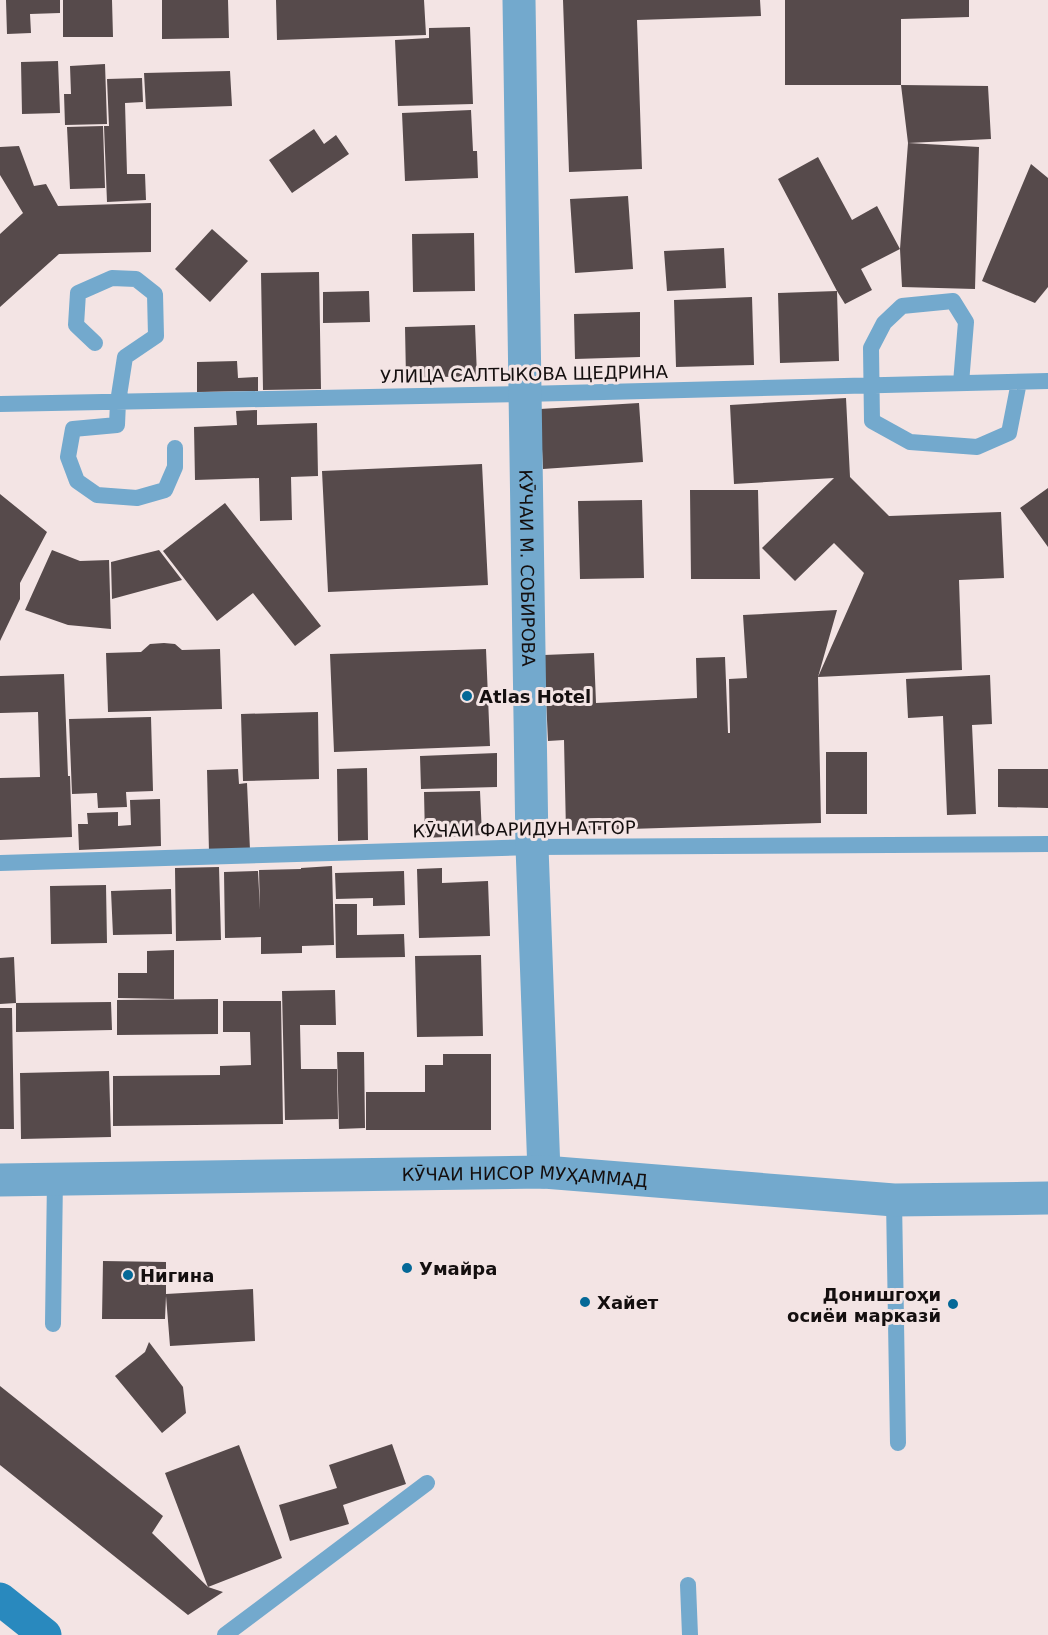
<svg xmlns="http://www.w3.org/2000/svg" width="1048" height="1635" viewBox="0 0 1048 1635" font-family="'DejaVu Sans',sans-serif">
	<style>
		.building { fill: #564a4b }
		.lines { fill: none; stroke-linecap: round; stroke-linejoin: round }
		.service { stroke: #73a9cd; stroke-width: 16 }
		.minor { stroke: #73a9cd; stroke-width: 33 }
		.tertiary { stroke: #73a9cd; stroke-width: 33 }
		.secondary { stroke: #2989be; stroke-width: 33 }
		.poi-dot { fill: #046897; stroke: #f3e4e4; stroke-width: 2 }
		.labels { text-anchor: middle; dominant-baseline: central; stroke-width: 6; stroke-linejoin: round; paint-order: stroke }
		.street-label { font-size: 18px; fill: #140f0f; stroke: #f3e4e4 }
		.poi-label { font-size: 18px; font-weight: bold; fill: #140f0f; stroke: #f3e4e4; text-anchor: start }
	</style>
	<rect width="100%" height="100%" fill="#f3e4e4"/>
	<path class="building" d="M6,0H60V13L30,14L31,33L7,34Z
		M63,0H112L113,37H63Z
		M162,0H228L229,38L162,39Z
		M276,0H424L426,35L277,40Z
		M563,0H760L761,16L637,20L642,169L569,172Z
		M785,0H969V17L901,19V85H785Z
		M470,27L473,104L398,106L395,40L429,38V28Z
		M58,61L60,113L22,114L21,62Z
		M105,64L107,124L65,125L64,94H71L70,66Z
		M230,71L232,106L146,109L144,73Z
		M142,78L143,102L125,103L127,174H145L146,200L107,202L104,126H109L107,79Z
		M901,85L988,86L991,139L908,143Z
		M471,110L473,151H477L478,178L405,181L402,113Z
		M103,126L105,188L70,189L67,127Z
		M314,129L324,144L336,135L349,154L292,193L269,160Z
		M908,143L979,147L975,289L902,287L900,249Z
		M19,146L34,186L46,184L58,206L151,203V252L59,254L0,307V234L23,213L0,175V147Z
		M818,157L852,220L877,206L900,249L861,269L872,290L845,304L837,291L839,361L780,363L778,293L837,291L778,179Z
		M1031,164L1048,178V287L1035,303L982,281Z
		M628,196L633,269L575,273L570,199Z
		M212,229L248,261L210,302L175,269Z
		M474,233L475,291L413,292L412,234Z
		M724,248L726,288L667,291L664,251Z
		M319,272L321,389L263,390L261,273Z
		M369,291L370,322L323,323V292Z
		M752,297L754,365L676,367L674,300Z
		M640,312V357L575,359L574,314Z
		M475,325L477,376L406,378L405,327Z
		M237,361L238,378L258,377V391L197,392V362Z
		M846,398L850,477L889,516L1001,512L1004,578L959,580L962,670L818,677L821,823L566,831L564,740L548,741L544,655L594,653L596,703L697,698L696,658L725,657L728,733H730L729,679L747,678L743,615L837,610L818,677L864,573L834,543L795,581L762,548L834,478L734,484L730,405Z
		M639,403L643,462L543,469L540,409Z
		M257,410V425L317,423L318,476L291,477L292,520L260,521L259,478L195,480L194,427L237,425L236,411Z
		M482,464L488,585L328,592L322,471Z
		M1048,488V547L1020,508Z
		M690,490H758L760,579H691Z
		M0,494L47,532L20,583V599L0,641Z
		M642,500L644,578L580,579L578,501Z
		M225,503L321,626L295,646L253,593L217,621L163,551Z
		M52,550L80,561L109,560L111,629L68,625L25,610Z
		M159,550L182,580L112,599L111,562Z
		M164,643L175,644L182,650L220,649L222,709L108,712L106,653L141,652L150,644Z
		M486,649L490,746L334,752L330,654Z
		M64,674L68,776H70L72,837L0,840V778L40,777L38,712L0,713V676Z
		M990,675L992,724L972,725L976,814L947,815L943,716L908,718L906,679Z
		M318,712L319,779L243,781L241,714Z
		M151,717L153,791L126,792L127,807L98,808L97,793L72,794L69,719Z
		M826,752H867V814H826Z
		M497,753V787L421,789L420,756Z
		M367,768L368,840L338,841L337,769Z
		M238,769L239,784L247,783L250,850L209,852L207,770Z
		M998,769H1048V808L998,807Z
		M480,791L482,835L425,838L424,792Z
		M160,799L161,846L79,850L78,824H88L87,813L118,812V826L131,825L130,800Z
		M332,866L334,945L302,946V953L261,954V937L225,938L224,872L258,871L260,910L259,870L301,869V868Z
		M219,867L221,940L176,941L175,868Z
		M442,868V883L488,881L490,936L419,938L417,869Z
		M404,871L405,905L373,906V898L336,899L335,873Z
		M106,885L107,943L51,944L50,886Z
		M171,889L172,934L113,935L111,891Z
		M335,904H357V935L404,934L405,957L336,958Z
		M174,950V999L118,998V973H147V951Z
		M481,955L483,1036L417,1037L415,956Z
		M14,957L16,1003L0,1004V958Z
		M335,990L336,1025H300L301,1069H337L338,1119L285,1120L282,991Z
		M218,999V1034L117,1035V1000Z
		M223,1001H281L283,1124L113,1126V1076L220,1075V1066L251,1065L250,1032H223Z
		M111,1002L112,1030L16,1032V1003Z
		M0,1008H12L14,1129H0Z
		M337,1052H364L365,1128L339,1129Z
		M443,1054H491V1130H366V1092H425V1065H443Z
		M109,1071L111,1137L21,1139L20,1073Z
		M103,1261L166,1262V1294L253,1289L255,1341L170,1346L166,1296L165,1319H102Z
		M149,1342L183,1387L186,1413L162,1433L115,1376L145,1352Z
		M0,1386L163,1516L152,1533L208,1587L223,1592L188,1615L0,1465Z
		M392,1444L406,1484L343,1505L349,1524L290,1541L279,1505L337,1488L329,1465Z
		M239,1445L282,1558L208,1587L165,1473Z"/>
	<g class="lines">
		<path class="service" d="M95,343L76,325L78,293L112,278L136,279L155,294L156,336L125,357L118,402L117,425L73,429L68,457L77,481L97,495L137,498L165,490L175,467V448
			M961,383L966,322L953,301L902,306L884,323L871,348L872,421L910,442L977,447L1009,433L1019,382
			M0,404L524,394L1048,381
			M0,863L532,847L1048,844
			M894,1200L898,1443
			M53,1324L55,1178
			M688,1585L690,1635
			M225,1635L427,1483"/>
		<path class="minor" id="s1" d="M519,0L532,847L544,1172"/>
		<path class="tertiary" id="s2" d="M0,1180L544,1172L894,1200L1048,1198"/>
		<path class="secondary" d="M0,1599L45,1635"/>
	</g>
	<g class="poi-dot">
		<circle cx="467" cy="696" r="6"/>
		<circle cx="407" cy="1268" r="6"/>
		<circle cx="128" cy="1275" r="6"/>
		<circle cx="585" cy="1302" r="6"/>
		<circle cx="953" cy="1304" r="6"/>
	</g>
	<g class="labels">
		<g class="street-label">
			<text transform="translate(524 374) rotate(-1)">УЛИЦА САЛТЫКОВА ЩЕДРИНА</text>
			<text stroke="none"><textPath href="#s1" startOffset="568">КӮЧАИ М. СОБИРОВА</textPath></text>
			<text transform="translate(524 829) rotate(-1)">КӮЧАИ ФАРИДУН АТТОР</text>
			<text stroke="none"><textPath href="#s2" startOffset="525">КӮЧАИ НИСОР МУҲАММАД</textPath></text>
		</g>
		<g class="poi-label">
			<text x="479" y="696">Atlas Hotel</text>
			<text x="419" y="1268">Умайра</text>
			<text x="140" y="1275">Нигина</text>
			<text x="941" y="1294" text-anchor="end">Донишгоҳи<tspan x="941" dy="21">осиёи марказӣ</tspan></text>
			<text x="597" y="1302">Хайет</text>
		</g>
	</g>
</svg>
